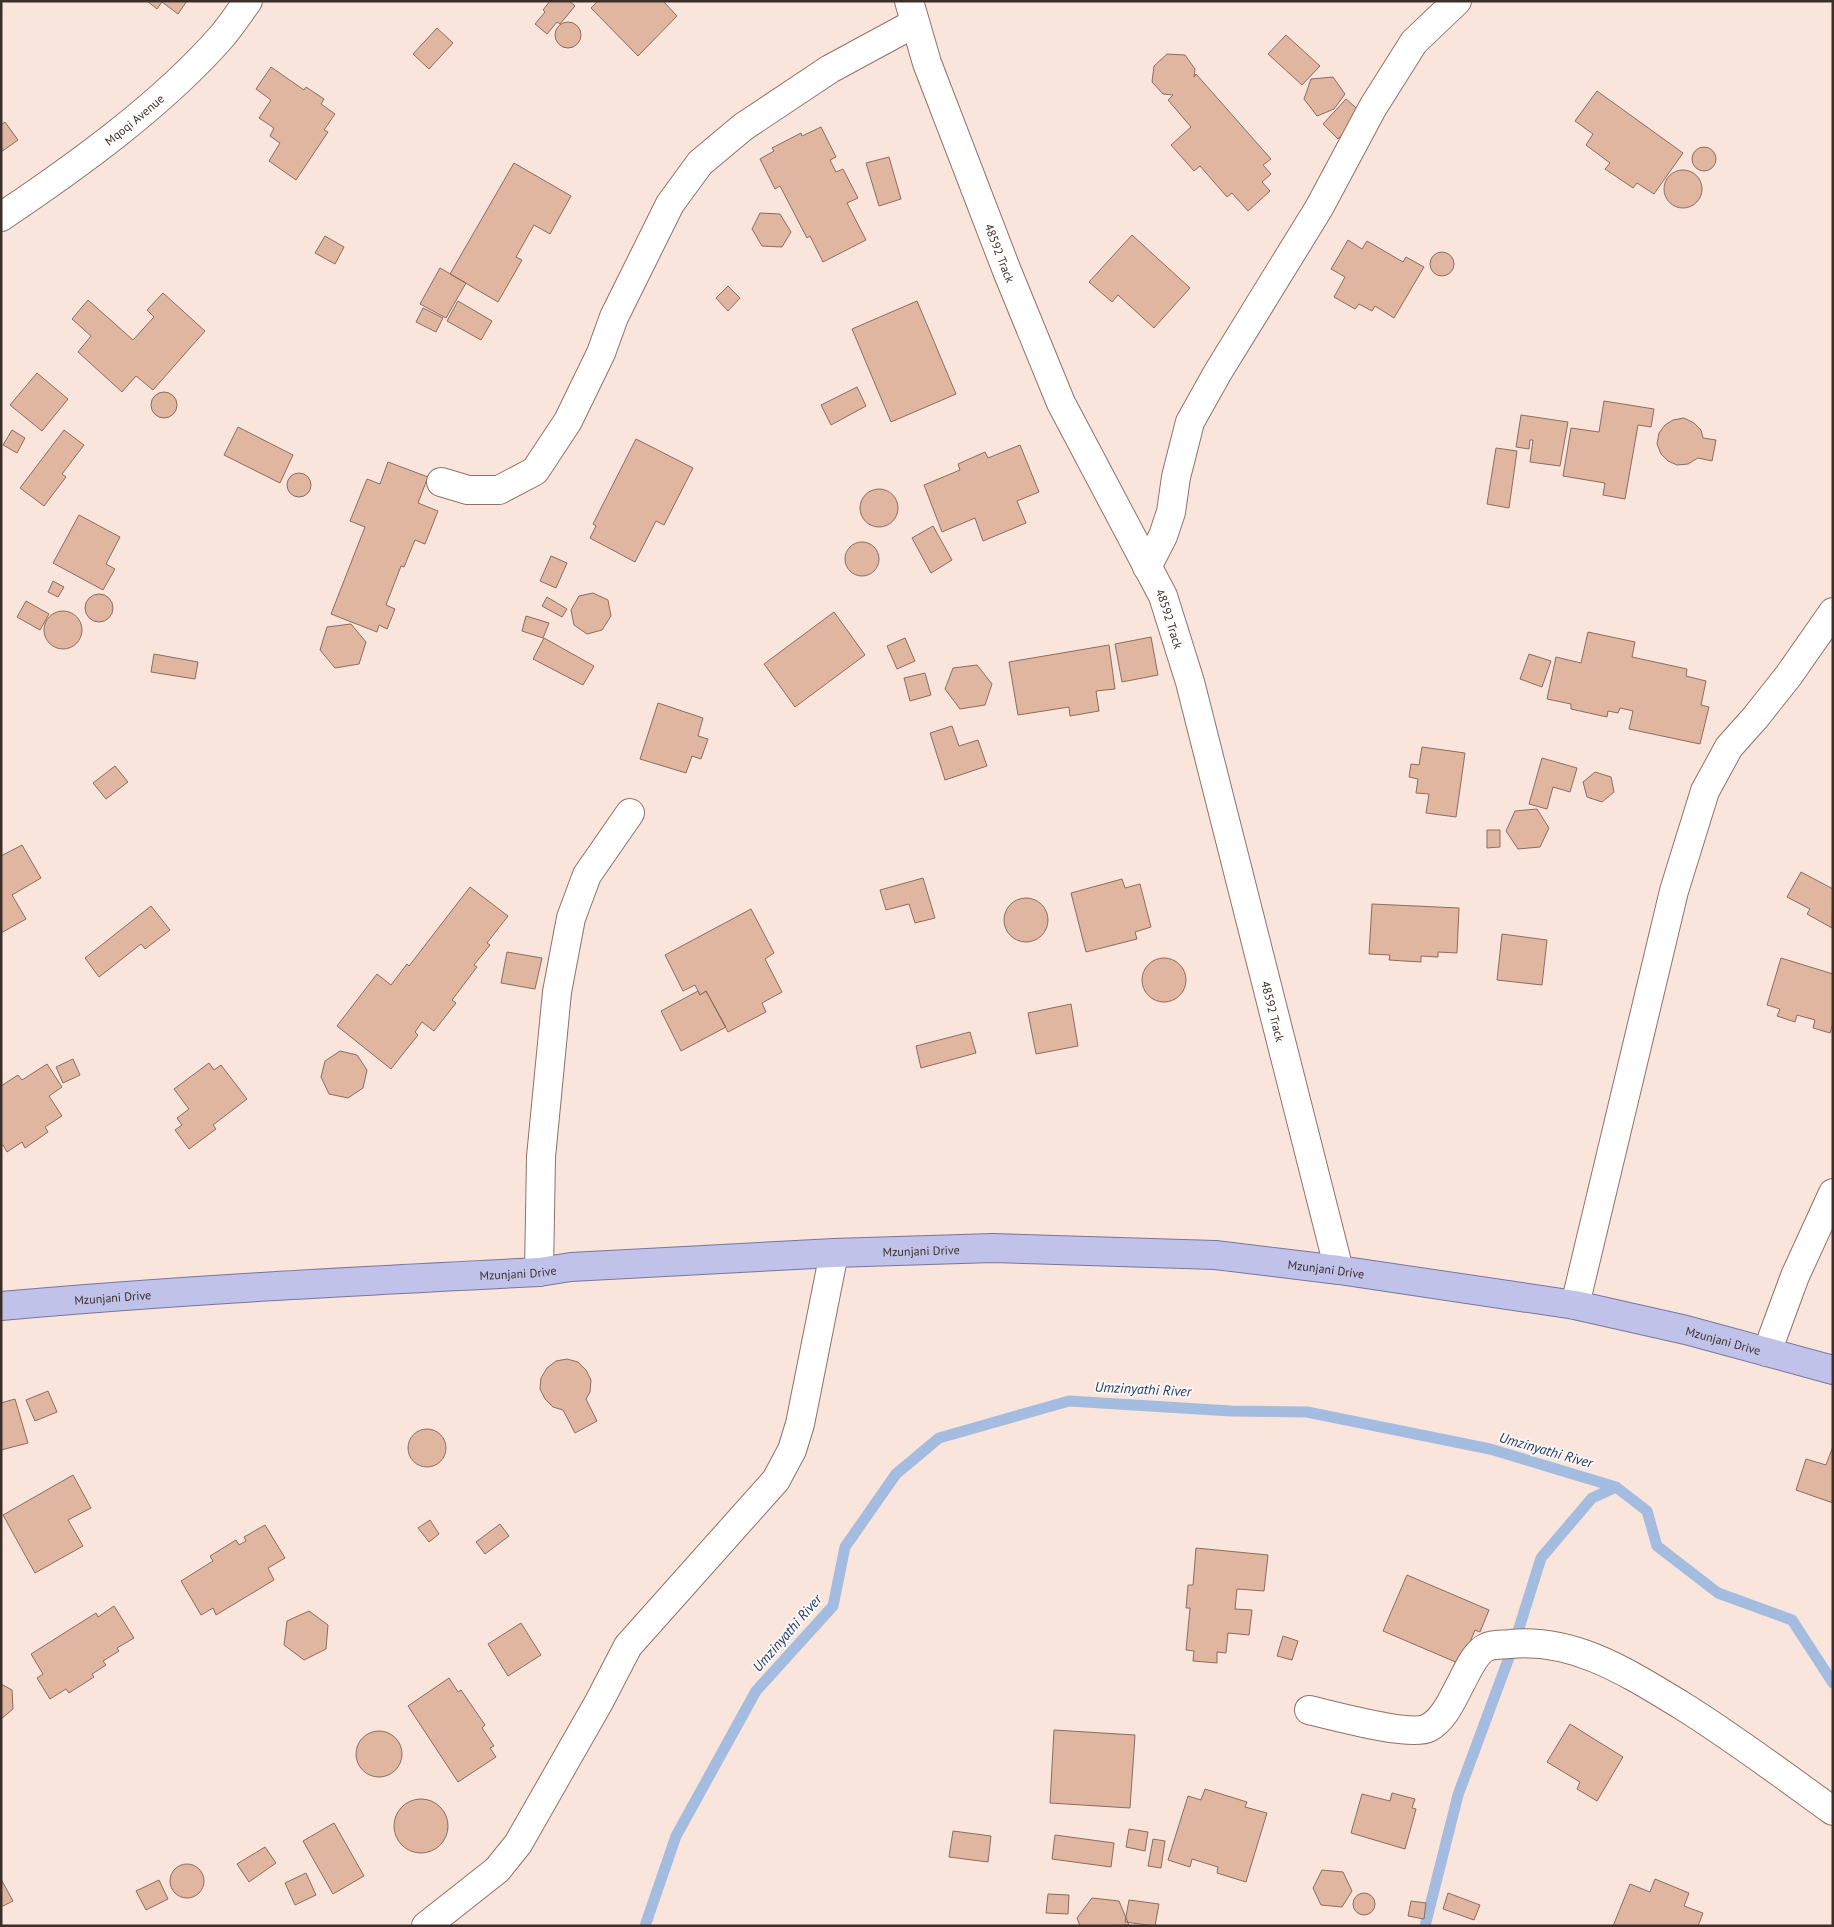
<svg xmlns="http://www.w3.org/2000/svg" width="1834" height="1927" viewBox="0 0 1834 1927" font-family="'PT Sans',sans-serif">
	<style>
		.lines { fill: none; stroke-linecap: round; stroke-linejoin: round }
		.stream { stroke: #a3bcdf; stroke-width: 11 }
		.building { fill: #e0b6a1; stroke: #8a6d5e }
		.minor-casing { stroke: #907265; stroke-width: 30 }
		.major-casing { stroke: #77759d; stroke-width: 30 }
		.minor { stroke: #fff; stroke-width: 28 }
		.major { stroke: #c1c2e9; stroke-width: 28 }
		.labels { text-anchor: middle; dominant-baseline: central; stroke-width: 4; stroke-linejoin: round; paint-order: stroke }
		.street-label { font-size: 12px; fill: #3c2f2a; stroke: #fdf6f3 }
		.water-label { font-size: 14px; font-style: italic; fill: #1d3e6b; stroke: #fdf6f3 }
	</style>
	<rect width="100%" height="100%" fill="#fae5dd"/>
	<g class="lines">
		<path class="stream" d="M645,1926L676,1836L756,1691L833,1606L845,1547L896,1474L939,1438L1069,1401L1231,1411L1307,1412L1490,1449L1616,1487L1647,1511L1657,1546L1718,1593L1792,1620L1833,1683
			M1425,1926L1458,1795L1514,1644L1541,1558L1592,1498L1616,1487"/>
	</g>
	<path class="building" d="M147,1H187L178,14L162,2L157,9Z
		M550,1H569L575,6L560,24L557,22L547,34L535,24L545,12L543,10Z
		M598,1H663L677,16L638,56L591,8Z
		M555 35a13 13 0 1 1 26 0a13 13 0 1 1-26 0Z
		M437,28L453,43L429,69L413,54Z
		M1286,35L1320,66L1302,85L1268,54Z
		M1167,54L1185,55L1195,69L1194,77L1196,74L1271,159L1263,165L1271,174L1262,182L1270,191L1248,211L1232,193L1227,197L1200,166L1194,171L1171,145L1191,127L1168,100L1173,95L1163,94L1152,82L1154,66Z
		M271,67L304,90L306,87L324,99L321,104L335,114L324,130L328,132L296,180L269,161L280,143L270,136L274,128L259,118L271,100L256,89Z
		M1333,77L1345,94L1334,109L1317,116L1304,99L1311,79Z
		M1597,91L1683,153L1654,194L1637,183L1633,188L1605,169L1610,163L1586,145L1593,134L1575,121Z
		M1346,99L1362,113L1338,139L1323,124Z
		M5,122L18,140L1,152V125Z
		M821,127L836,157L830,160L836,172L843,169L858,198L847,203L866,240L823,262L810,236L807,238L780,186L775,189L760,159L774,151L772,148L801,133L802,136Z
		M1692 159a12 12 0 1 1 24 0a12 12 0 1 1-24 0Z
		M889,157L901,199L879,206L866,163Z
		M514,163L571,196L550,234L534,225L516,257L522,260L498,302L450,274Z
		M1664 189a19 19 0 1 1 38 0a19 19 0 1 1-38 0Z
		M760,213L780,214L791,232L782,247L762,246L752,229Z
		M1132,235L1190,288L1154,328L1118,295L1112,302L1089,282Z
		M325,236L344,247L335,264L315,253Z
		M1348,240L1362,249L1367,241L1403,262L1406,257L1424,267L1394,318L1375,306L1372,311L1359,304L1355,309L1334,297L1345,277L1331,269Z
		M1430 264a12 12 0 1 1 24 0a12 12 0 1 1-24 0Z
		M440,268L466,283L446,318L420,304Z
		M728,286L740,298L728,311L716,298Z
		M163,293L205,331L153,390L136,376L122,392L78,352L91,336L72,319L88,300L133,340L154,317L147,310Z
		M458,301L492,321L481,340L447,321Z
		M917,301L956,394L891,422L852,329Z
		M423,308L443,318L436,332L416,322Z
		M37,373L68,399L42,431L10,405Z
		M857,387L866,406L831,425L821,405Z
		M151 405a13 13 0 1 1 26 0a13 13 0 1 1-26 0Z
		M1604,401L1654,409L1651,427L1638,425L1625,499L1603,495L1605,483L1563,476L1571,428L1599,432Z
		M1521,415L1568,422L1560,466L1530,462L1533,440H1530L1529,449L1516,447Z
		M1684,418L1694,423L1701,430L1703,438L1716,440L1712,461L1698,458L1688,464L1677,465L1668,461L1661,454L1657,444L1659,433L1665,425L1673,420Z
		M238,427L293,455L280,483L224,455Z
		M12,430L25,438L17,453L3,445Z
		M64,430L84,445L62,474L66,477L44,506L20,488Z
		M636,439L693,468L664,525L656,521L635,562L590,538L596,526L593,524Z
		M1020,445L1039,492L1017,501L1026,523L983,541L975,518L942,532L924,485L960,470L958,464L985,452L988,458Z
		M1496,448L1517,451L1509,508L1487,504Z
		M388,462L428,477L418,503L438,511L425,544L415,540L404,567L401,566L386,605L395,609L387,629L379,625L377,632L331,614L365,527L350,521L367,479L380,484Z
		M287 485a12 12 0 1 1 24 0a12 12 0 1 1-24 0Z
		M860 508a19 19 0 1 1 38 0a19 19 0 1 1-38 0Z
		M79,515L120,537L106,564L115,569L103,590L53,563Z
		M933,526L952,560L931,573L912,538Z
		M845 559a17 17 0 1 1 34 0a17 17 0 1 1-34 0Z
		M551,556L567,563L556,588L540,581Z
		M53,581L64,587L58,597L48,592Z
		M593,593L608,600L611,616L602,630L587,634L574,625L571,610L579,596Z
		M85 608a14 14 0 1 1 28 0a14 14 0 1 1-28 0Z
		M547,597L567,609L562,617L542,606Z
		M26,601L49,614L40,630L17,617Z
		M44 630a19 19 0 1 1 38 0a19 19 0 1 1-38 0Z
		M834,612L865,655L795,707L764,664Z
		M526,616L549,623L543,638L522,631Z
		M351,624L366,642L359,664L335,668L320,650L327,627Z
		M1588,632L1635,642L1632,657L1687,669L1686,676L1706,681L1701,705L1709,707L1700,744L1629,729L1633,711L1620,708L1618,713L1608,711L1607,717L1571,709V704L1547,699L1556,657L1581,663Z
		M1151,637L1158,675L1122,682L1115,644Z
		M544,638L594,666L583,685L533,659Z
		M905,638L915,661L897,669L887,646Z
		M1109,645L1115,689L1096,691L1099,711L1070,716L1069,707L1018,715L1009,662Z
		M154,654L198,662L195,679L151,672Z
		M1529,654L1551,661L1542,687L1520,679Z
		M977,665L992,684L985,705L960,709L945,689L953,668Z
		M925,673L931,695L910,701L904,678Z
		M658,703L703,718L698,736L708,739L701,759L692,756L686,773L640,759Z
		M952,726L959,746L978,740L987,766L945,780L930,733Z
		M1422,747L1465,753L1456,817L1426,813L1429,794L1416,793L1418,779L1409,777L1411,764L1419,765Z
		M1542,758L1577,768L1570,792L1553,787L1547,809L1529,804Z
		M115,766L128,782L106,799L93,783Z
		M1595,772L1611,777L1614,792L1602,802L1587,797L1583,782Z
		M1537,809L1549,828L1540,847L1518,849L1506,831L1515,811Z
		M1487,830H1500V847L1487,848Z
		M22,845L41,878L12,895L26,919L1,933V856Z
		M1801,872L1833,889L1832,928L1807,914L1810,909L1787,897Z
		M923,878L935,918L915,923L909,904L886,910L880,890Z
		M1122,879L1125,888L1140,884L1151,927L1135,932L1137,939L1086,952L1071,893Z
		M470,887L508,916L487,943L490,945L474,965L477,967L452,1000L456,1003L434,1031L422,1022L415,1032L418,1035L391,1069L337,1026L377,974L391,985L407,964L409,966Z
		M1004 920a22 22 0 1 1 44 0a22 22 0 1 1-44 0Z
		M1372,904L1459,908L1457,953L1438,952V957L1421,956V962L1389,960L1390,955L1369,954Z
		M151,906L170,930L145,949L141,944L99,977L85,958Z
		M751,909L774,953L765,959L782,992L762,1003L766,1012L728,1032L706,991L700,995L695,985L683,991L665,955Z
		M1502,934L1547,940L1542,985L1497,980Z
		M507,952L542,958L535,989L501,983Z
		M1142 980a22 22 0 1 1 44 0a22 22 0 1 1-44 0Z
		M1781,958L1833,974V1023L1830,1033L1813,1028L1815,1020L1797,1015L1795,1022L1777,1016L1780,1009L1767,1005Z
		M698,991L700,995L706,991L726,1027L681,1051L661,1011Z
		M1071,1004L1078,1046L1036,1054L1028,1013Z
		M970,1032L976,1053L921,1068L916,1046Z
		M340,1051L357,1055L367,1070L363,1088L348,1098L329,1094L321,1077L325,1061Z
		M73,1059L80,1075L63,1083L56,1067Z
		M209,1063L214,1070L221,1065L247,1099L213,1125L216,1129L189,1149L175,1130L182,1125L177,1118L189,1109L174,1089Z
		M47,1064L62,1087L49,1096L62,1116L45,1127L48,1132L25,1148L22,1142L7,1152L3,1145L1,1146V1086L18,1075L22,1080Z
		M567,1359L578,1362L586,1370L591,1380L590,1392L586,1399L597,1421L575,1433L563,1410L553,1407L545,1399L540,1389L541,1378L547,1368L556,1361Z
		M48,1391L57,1412L35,1421L26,1400Z
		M15,1399L28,1443L1,1450V1403Z
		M408 1448a19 19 0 1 1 38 0a19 19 0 1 1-38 0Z
		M1833,1446V1503L1796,1490L1806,1459L1826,1465Z
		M73,1475L91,1508L68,1520L83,1546L35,1573L3,1515Z
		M430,1520L439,1534L429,1542L418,1528Z
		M500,1524L509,1536L485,1554L476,1542Z
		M265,1525L285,1558L268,1568L274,1580L216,1615L213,1608L201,1615L181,1581L213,1561L210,1556L236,1540L239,1545L246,1541L244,1537Z
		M1196,1548L1268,1555L1264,1591L1237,1589L1235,1609L1252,1610L1249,1635L1228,1633L1226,1653L1217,1652V1663L1193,1661L1194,1651L1186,1650L1190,1608H1186L1188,1585H1193Z
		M1407,1575L1489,1610L1480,1632L1475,1630L1470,1642L1475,1644L1465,1666L1383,1631Z
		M114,1606L134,1638L117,1648L119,1651L103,1661L106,1665L92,1674L94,1677L69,1693L66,1689L50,1699L37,1678L43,1674L31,1654L96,1613L98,1617Z
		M309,1611L328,1625L326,1649L304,1660L284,1645L287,1621Z
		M521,1623L541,1655L508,1676L488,1644Z
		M1283,1636L1298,1641L1292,1660L1277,1656Z
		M449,1678L458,1692L461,1690L485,1725L482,1728L494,1746L490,1748L496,1757L458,1782L408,1706Z
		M1,1684L12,1690L13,1709L1,1719Z
		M1570,1724L1623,1757L1597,1801L1577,1789L1580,1782L1547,1762Z
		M1054,1730L1135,1735L1130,1808L1050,1803Z
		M356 1754a23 23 0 1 1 46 0a23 23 0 1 1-46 0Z
		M1205,1789L1247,1802L1245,1807L1267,1813L1246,1882L1217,1873L1218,1867L1192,1859L1190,1867L1168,1860L1188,1796L1201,1800Z
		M1392,1793L1415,1799L1412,1808L1416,1809L1405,1849L1351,1833L1362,1794L1390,1801Z
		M394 1826a27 27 0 1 1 54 0a27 27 0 1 1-54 0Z
		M334,1823L364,1876L333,1894L303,1841Z
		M1129,1829L1148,1832L1145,1851L1126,1847Z
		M953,1831L991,1836L988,1862L949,1857Z
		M1055,1835L1114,1843L1111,1867L1052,1859Z
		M1153,1839L1165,1841L1161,1868L1148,1866Z
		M265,1847L276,1863L249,1882L237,1864Z
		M170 1881a17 17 0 1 1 34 0a17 17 0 1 1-34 0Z
		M1322,1870L1343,1872L1352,1891L1342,1907L1321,1905L1313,1888Z
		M306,1873L316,1895L295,1905L285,1883Z
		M1,1879L13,1901L1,1907Z
		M1655,1879L1689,1893L1684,1906L1703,1913L1698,1926H1613L1630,1884L1650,1892Z
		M159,1880L168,1899L146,1910L136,1891Z
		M1448,1893L1480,1905L1474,1920L1443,1909Z
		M1353 1904a11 11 0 1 1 22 0a11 11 0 1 1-22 0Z
		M1048,1894L1069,1895L1068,1914L1046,1913Z
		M1092,1898L1119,1901L1129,1925L1080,1926L1077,1918Z
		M1129,1900L1159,1904L1155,1926L1125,1922Z
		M1411,1901L1426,1903L1424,1919L1408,1916Z"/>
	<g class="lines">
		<defs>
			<g id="minor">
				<path id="s1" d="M909,1L927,63L1007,271L1061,403L1163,596L1190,682L1339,1270"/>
				<path id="s2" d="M1,217C77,166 163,104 223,35C232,24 240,12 248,1"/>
				<path d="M441,482L468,490H499L535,471L568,421L601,353L614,317L670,204L700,163L743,127L830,69L915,23"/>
				<path d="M1147,567L1163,536L1171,512L1176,477L1190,422L1218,372L1319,208L1373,107L1414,42L1457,1"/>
				<path d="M539,1272L541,1157L557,992L571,918L587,875L630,813"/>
				<path d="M1575,1305L1674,891L1705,791L1729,747L1755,718L1789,675L1833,612"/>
				<path d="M1767,1352L1795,1276L1833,1193"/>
				<path d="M1309,1710C1331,1715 1410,1737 1428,1728C1444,1720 1453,1698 1461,1683C1467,1672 1475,1652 1487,1647C1493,1644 1503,1645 1510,1644C1575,1638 1628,1673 1681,1705C1734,1738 1783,1775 1833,1811"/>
				<path d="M426,1926L497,1870L518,1844L599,1702L628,1646L776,1480L792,1450L800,1424L834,1253"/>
			</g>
			<g id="major">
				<path id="s3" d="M1,1306C180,1290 359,1281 539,1272L571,1267L834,1253L993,1248L1215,1255L1339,1270L1575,1305L1686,1330L1833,1370"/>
			</g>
		</defs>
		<use href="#minor" class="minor-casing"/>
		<use href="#major" class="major-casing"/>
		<use href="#minor" class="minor"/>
		<use href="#major" class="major"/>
	</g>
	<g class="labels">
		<g class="street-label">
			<text stroke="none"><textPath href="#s2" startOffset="165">Mqoqi Avenue</textPath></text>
			<text stroke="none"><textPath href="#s1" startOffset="268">48592 Track</textPath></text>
			<text stroke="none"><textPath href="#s1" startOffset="672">48592 Track</textPath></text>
			<text stroke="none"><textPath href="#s1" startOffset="1078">48592 Track</textPath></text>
			<text stroke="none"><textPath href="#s3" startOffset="922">Mzunjani Drive</textPath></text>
			<text stroke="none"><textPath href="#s3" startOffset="1328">Mzunjani Drive</textPath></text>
			<text stroke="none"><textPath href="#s3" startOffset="518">Mzunjani Drive</textPath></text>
			<text stroke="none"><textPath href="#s3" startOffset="112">Mzunjani Drive</textPath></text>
			<text stroke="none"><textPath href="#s3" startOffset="1732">Mzunjani Drive</textPath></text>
		</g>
		<g class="water-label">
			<text transform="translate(1143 1389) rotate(3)">Umzinyathi River</text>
			<text transform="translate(1546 1450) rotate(16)">Umzinyathi River</text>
			<text transform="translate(787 1633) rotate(-49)">Umzinyathi River</text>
		</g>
	</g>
	<rect width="1834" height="1927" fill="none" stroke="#3c2f2a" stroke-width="5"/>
</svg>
